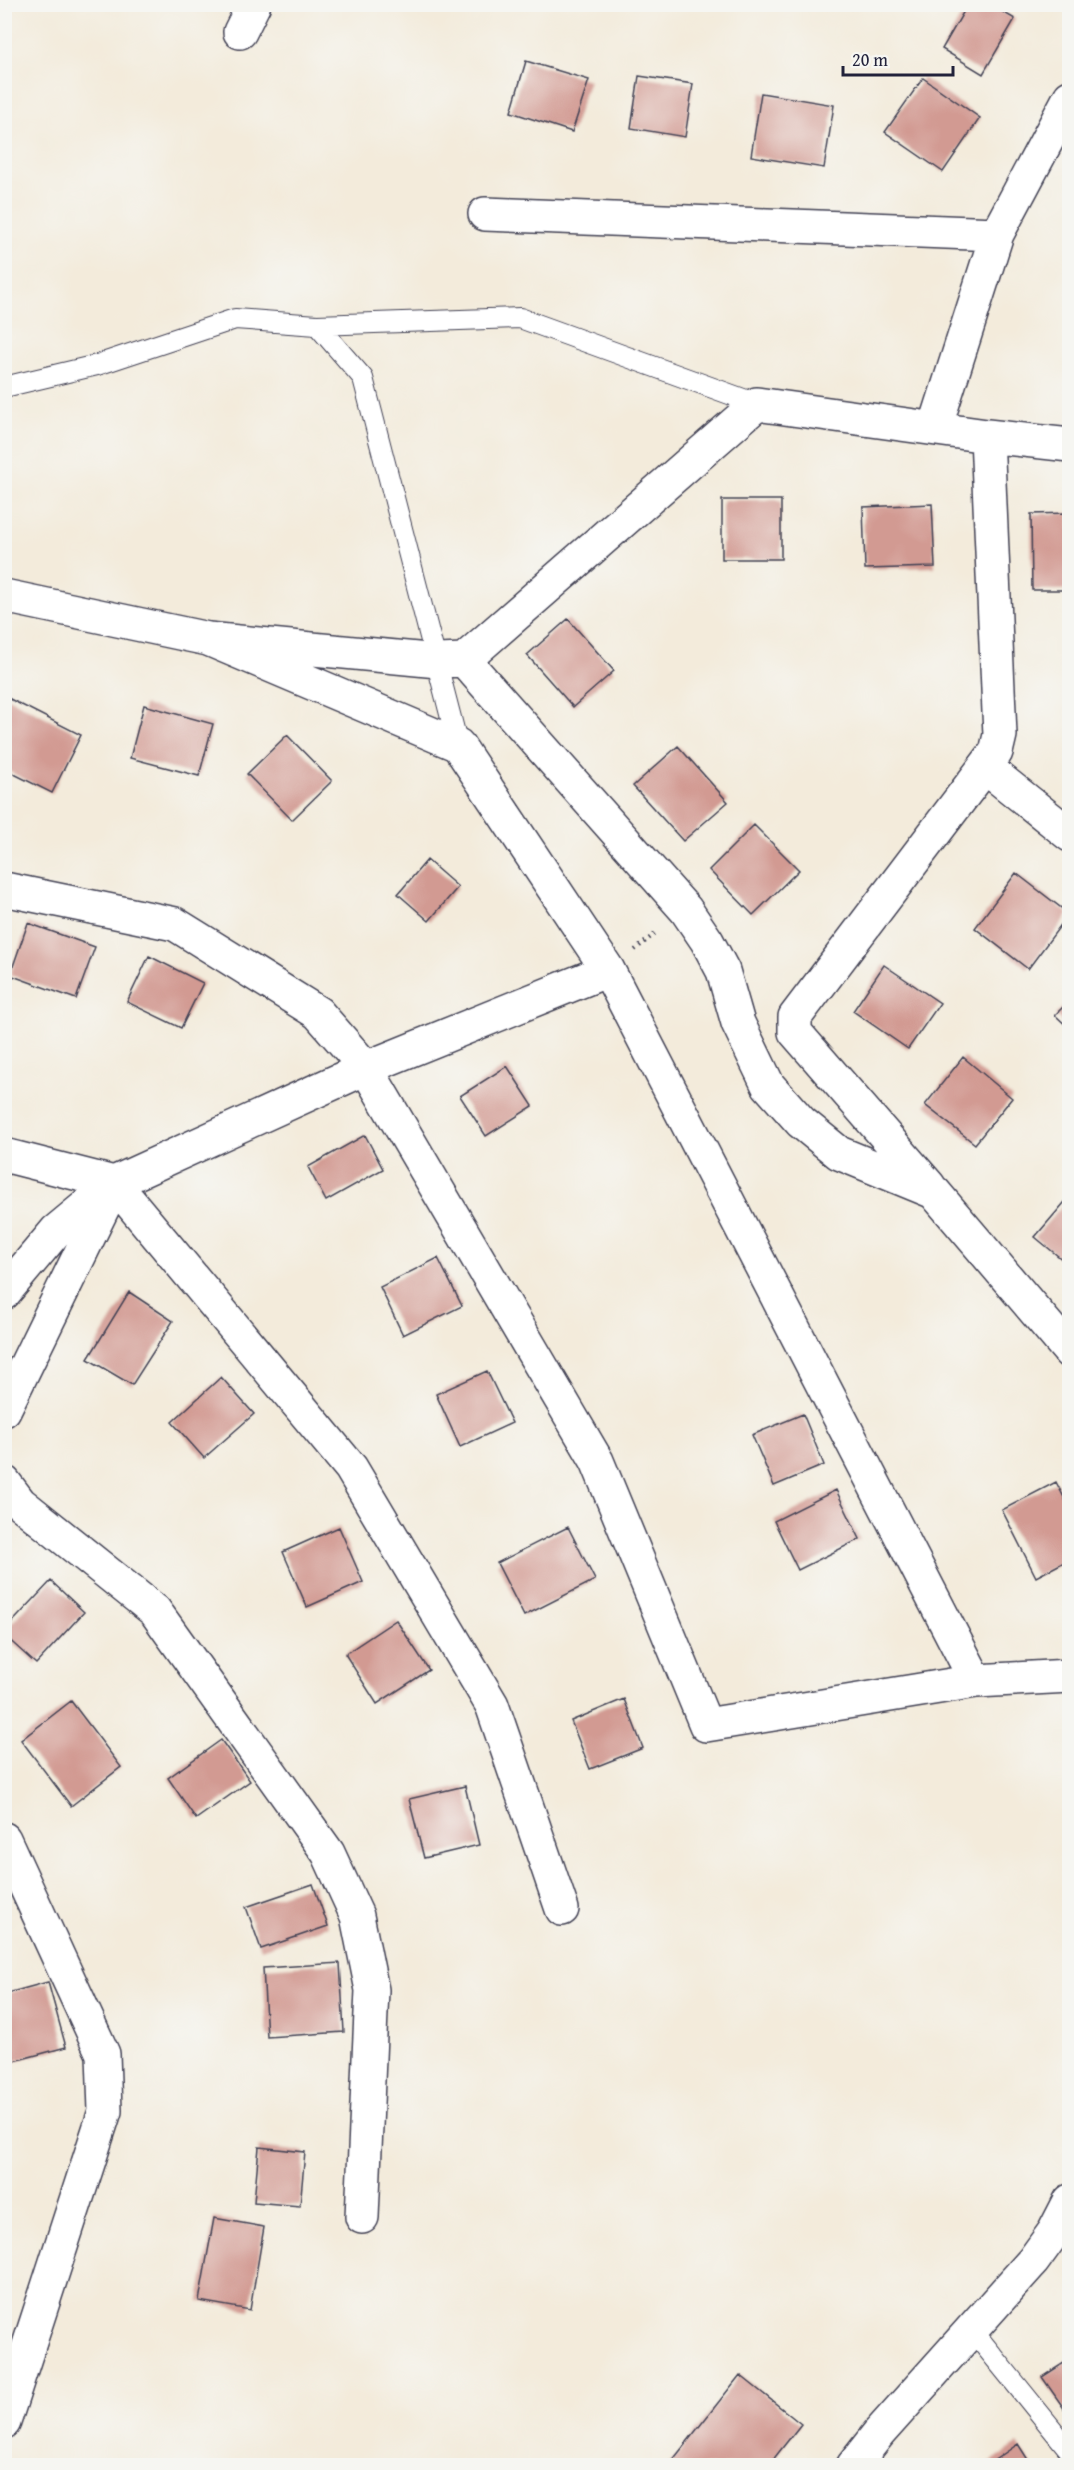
<svg xmlns="http://www.w3.org/2000/svg" width="1074" height="2470" viewBox="0 0 1074 2470" font-family="'Gentium Book Plus',serif">
	<style>
		.building { fill: #d29a92 }
		.lines { fill: none; stroke-linecap: round; stroke-linejoin: round }
		.service-casing { stroke: #414053; stroke-width: 22 }
		.minor-casing { stroke: #414053; stroke-width: 36 }
		.path { stroke: #414053; stroke-width: 4; stroke-dasharray: 1.5 4.5; stroke-linecap: butt }
		.service { stroke: #fff; stroke-width: 20 }
		.minor { stroke: #fff; stroke-width: 33 }
	</style>
	<rect width="100%" height="100%" fill="#f6f6f2"/>
	<filter id="ink" filterUnits="userSpaceOnUse"><feTurbulence type="fractalNoise" baseFrequency=".0167" numOctaves="2"/><feDisplacementMap in="SourceGraphic" scale="12" xChannelSelector="R" yChannelSelector="G"/><feConvolveMatrix kernelMatrix="1 2 1 2 8 2 1 2 1" color-interpolation-filters="sRGB"/></filter>
	<filter id="wash" filterUnits="userSpaceOnUse"><feTurbulence type="fractalNoise" baseFrequency=".008" numOctaves="4" result="noise"/><feDisplacementMap in="SourceGraphic" scale="24" xChannelSelector="R" yChannelSelector="G"/><feGaussianBlur stdDeviation="1.35" result="paint"/><feColorMatrix in="noise" values="0 0 0 0 0 0 0 0 0 0 0 0 0 0 0 0 0 1.4 0 .05"/><feComposite in="paint" operator="in"/></filter>
	<g filter="url(#wash)">
		<rect width="100%" height="100%" fill="#f3ebdb"/>
		<g id="blocks">
			<path class="building" d="M968,4H989L1015,19L983,74L942,49Z
				M526,61L589,80L572,132L511,112Z
				M639,76L693,84L685,137L631,128Z
				M923,78L980,118L943,172L885,132Z
				M761,93L834,105L824,168L751,156Z
				M722,500H781V559H722Z
				M932,504L935,567L865,569L863,507Z
				M1070,513V590H1032L1031,514Z
				M568,619L614,671L573,707L527,655Z
				M4,696L81,735L52,793L4,769Z
				M144,705L213,724L199,776L130,758Z
				M287,735L332,781L292,820L247,774Z
				M678,746L728,802L683,841L633,786Z
				M754,825L799,870L753,915L709,870Z
				M427,860L458,887L429,921L398,894Z
				M1016,873L1069,914L1028,969L975,928Z
				M28,923L95,947L76,999L10,975Z
				M149,956L203,983L181,1028L127,1002Z
				M884,965L940,1003L908,1049L853,1011Z
				M1070,1000V1029L1055,1015Z
				M963,1057L1012,1098L975,1144L925,1105Z
				M507,1066L533,1106L486,1136L460,1096Z
				M365,1135L383,1169L326,1201L308,1167Z
				M1070,1196V1266L1035,1237Z
				M438,1258L462,1306L403,1335L380,1287Z
				M129,1292L173,1321L132,1385L88,1359Z
				M487,1371L512,1423L460,1447L436,1394Z
				M221,1377L254,1414L204,1458L172,1422Z
				M803,1414L824,1465L774,1486L752,1435Z
				M1056,1482L1070,1509V1559L1036,1577L1002,1510Z
				M836,1490L860,1539L798,1570L774,1521Z
				M339,1527L363,1582L307,1607L283,1552Z
				M568,1527L595,1580L524,1616L497,1563Z
				M51,1581L84,1612L36,1664L4,1635V1631Z
				M396,1620L429,1670L377,1704L345,1654Z
				M624,1699L643,1748L590,1769L571,1721Z
				M71,1701L121,1767L71,1806L21,1740Z
				M221,1740L250,1781L196,1819L168,1778Z
				M465,1786L479,1845L424,1858L409,1799Z
				M313,1884L328,1926L261,1949L246,1907Z
				M340,1963L344,2032L267,2037L263,1968Z
				M48,1982L66,2047L7,2063L4,2055V1994Z
				M259,2147L305,2152L300,2206L254,2202Z
				M214,2218L264,2227L250,2310L199,2301Z
				M1070,2359V2417L1042,2377Z
				M740,2375L801,2424L768,2466H668Z
				M1018,2444L1032,2466H986Z"/>
		</g>
	</g>
	<g filter="url(#ink)">
		<use href="#blocks" fill-opacity="0" stroke="#414053" stroke-width="1.5"/>
		<g class="lines">
			<defs>
				<path id="service" d="M317,325L363,378L458,745
					M4,387L97,365L235,319L317,325L520,318L757,404
					M972,2330L1070,2451"/>
				<path id="minor" d="M240,32L254,4
					M485,214L997,234
					M935,428L997,234L1070,97
					M4,596L208,639L438,661L464,660L757,404L987,436L1070,445
					M464,660L686,910L707,941L723,971L738,1023L768,1085L801,1122L839,1153L934,1192L1070,1352
					M985,767L1070,835
					M4,889L175,924L318,1013L366,1068L608,970L458,745L208,639
					M608,970L976,1681
					M4,1155L114,1183L351,1468L492,1705L562,1909
					M929,1186L795,1032V1017L996,752L1000,735L987,436
					M4,1293L56,1231L114,1183L366,1068L597,1461L706,1725L976,1681L1070,1676
					M4,1410L110,1193
					M4,1482L20,1503L155,1611L328,1853L357,1916L372,1990L362,2217
					M4,1839L103,2054L105,2111L4,2422
					M853,2466L879,2433L1033,2261L1054,2232L1070,2201"/>
			</defs>
			<use href="#service" class="service-casing"/>
			<use href="#minor" class="minor-casing"/>
			<path class="path" d="M635,950L657,932"/>
			<use href="#service" class="service"/>
			<use href="#minor" class="minor"/>
		</g>
	</g>
	<rect width="1074" height="2470" fill="none" stroke="#f6f6f2" stroke-width="24"/>
	<path d="M843 66v9h110v-9" fill="none" stroke="#22223b" stroke-width="3"/>
	<text x="852" y="66" font-size="18" fill="#22223b" stroke="#f6f6f2" stroke-width="4.5" paint-order="stroke">20 m</text>
</svg>
